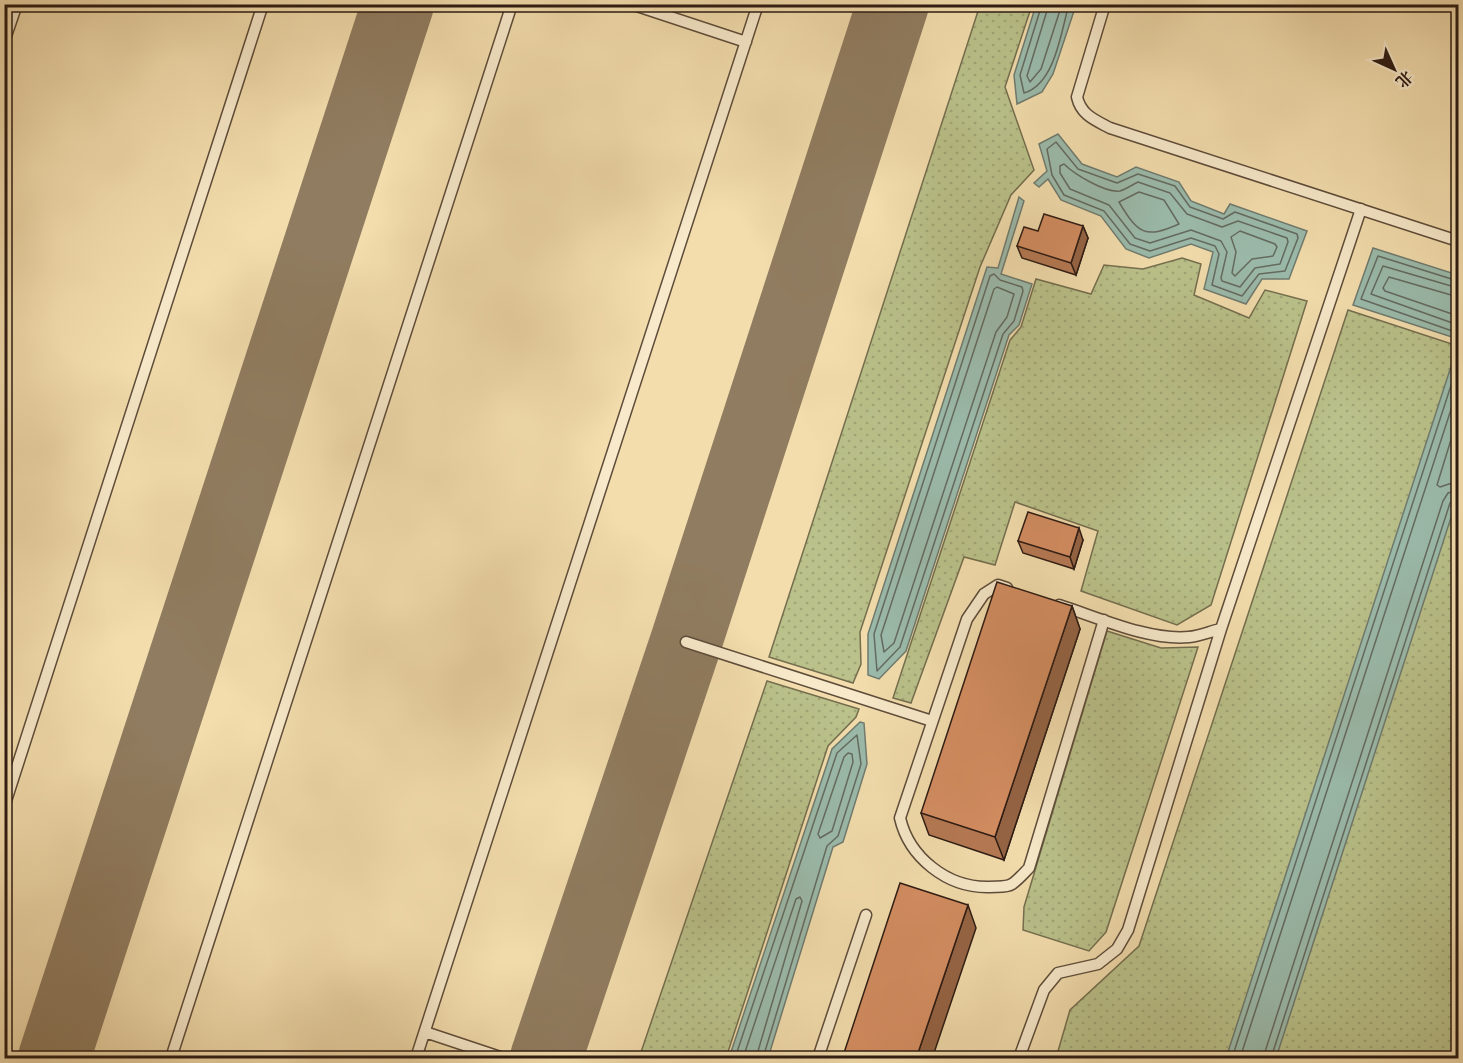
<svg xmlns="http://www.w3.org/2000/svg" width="1463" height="1063" viewBox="0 0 1463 1063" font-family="'Libre Caslon Text','Noto Serif SC',serif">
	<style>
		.grass { fill: url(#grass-dots); stroke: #746e4e; stroke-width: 1.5 }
		.water { fill: #9bbbac; stroke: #6f7b6f; stroke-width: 1.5 }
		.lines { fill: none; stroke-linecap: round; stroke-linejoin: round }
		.shore { stroke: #646b60; stroke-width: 1.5 }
		.taxiway { stroke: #907c60; stroke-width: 72 }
		.lane-casing { stroke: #5e4c3a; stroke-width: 13 }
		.lane { stroke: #f7e9ca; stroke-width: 10 }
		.wall { fill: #b57953; stroke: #2d1b13; stroke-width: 1.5 }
		.shaded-wall { fill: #946344; stroke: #2d1b13; stroke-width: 1.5 }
		.building { fill: #d38d61; stroke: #2d1b13; stroke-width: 1.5 }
	</style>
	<defs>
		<pattern id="grass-dots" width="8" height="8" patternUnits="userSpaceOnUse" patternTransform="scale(1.5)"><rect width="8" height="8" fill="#bac18a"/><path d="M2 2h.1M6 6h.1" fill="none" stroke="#a0a576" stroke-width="1.8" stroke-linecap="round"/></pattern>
	</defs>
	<rect width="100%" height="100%" fill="#f3ddad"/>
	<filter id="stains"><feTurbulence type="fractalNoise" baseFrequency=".00333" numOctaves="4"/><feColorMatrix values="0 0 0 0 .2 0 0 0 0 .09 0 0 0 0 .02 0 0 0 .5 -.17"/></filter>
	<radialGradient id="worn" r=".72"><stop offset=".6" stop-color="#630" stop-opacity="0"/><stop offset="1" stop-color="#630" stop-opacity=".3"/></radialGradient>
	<path class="grass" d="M980,5H1032L1005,87L1034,170L1011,195L980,267L860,632L861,664L853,683L769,657Z
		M1182,258L1201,264L1194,295L1249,318L1265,290L1307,301L1211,605L1177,625L1081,591L1098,531L1015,502L995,565L964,557L911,703L893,698L1010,340L1021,327L1036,279L1091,294L1104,265L1143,269Z
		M1348,310L1458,346V1058H1056L1070,1010L1139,946Z
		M1107,631L1161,648L1198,647L1106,932L1089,951L1023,930L1024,907Z
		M767,681L859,709L856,717L828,746L726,1058H639Z"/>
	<path class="water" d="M1036,5H1076L1053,74L1042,92L1017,104L1014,75Z
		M1058,134L1082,164L1117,177L1136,167L1179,182L1191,201L1224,214L1230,204L1307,231L1289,279H1262L1246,304L1204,289L1213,252L1191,244L1149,258L1126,249L1101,216L1061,200L1048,179L1039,187L1034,183L1047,171L1039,144Z
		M1019,197L1024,201L1001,274L1032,284L1019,325L1009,335L906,651L879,679L868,675V634L987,267L998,268Z
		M1373,248L1458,275V339L1353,305Z
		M1458,345V496L1276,1058H1226Z
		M860,722L864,723L867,764L843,842L833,847L768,1058H729L832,749Z"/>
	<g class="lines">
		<path class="shore" d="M1042,4L1020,75L1024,93C1055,84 1061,32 1069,4
			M1049,4L1027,76L1030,82L1041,69L1062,4
			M1056,142L1078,169L1117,183L1138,174L1175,186L1190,207L1223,219L1235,212L1297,234L1298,238L1285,271L1259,274L1242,296L1212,285L1219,254L1215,246L1191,238L1150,251L1130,244L1104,211L1064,195L1052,175L1047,149Z
			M1064,164C1074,174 1105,193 1120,191C1126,189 1132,185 1138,182L1170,193L1187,214L1222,227L1238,221L1287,238L1288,242L1280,264L1255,268L1240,287L1222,281L1221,278L1227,252L1221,241L1191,230L1150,243L1135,238L1109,205L1070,189L1060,173V166Z
			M1139,192L1164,200L1179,224C1145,239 1138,234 1119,202Z
			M1240,231L1275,244L1277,247L1273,256L1252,259L1235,276L1232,273L1236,252L1231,237Z
			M994,274L1000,280L1022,287L1023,291L1014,321L1003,334L900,647L877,671L874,634L990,276Z
			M1458,281L1378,256L1361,299L1458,333
			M997,287L1014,294L1007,317L996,332L894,643L884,652L881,635L994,289Z
			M1458,288L1383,266L1371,294L1458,325
			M1458,297L1389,277L1383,288L1385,291L1458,316
			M1458,417L1437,485L1440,487L1458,481
			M848,753L852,754L853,762L832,831L820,838L818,834L844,757Z
			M735,1058L837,753L857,735L861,764L838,836L827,846L763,1058
			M743,1058L796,899L800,897L802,901L756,1058
			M1232,1058L1458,364
			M1240,1058L1458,388
			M1263,1058L1443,501L1448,493L1458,490
			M1271,1058L1450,503L1458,498"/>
		<path class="taxiway" d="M54,1058L398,4
			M546,1058L686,642L893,4"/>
		<defs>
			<path id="lane" d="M631,4L746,42
				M1105,4L1077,97C1081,115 1095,120 1110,128L1458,241
				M4,42L17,4
				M1007,588L998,585L984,594L967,619L900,818C909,857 947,888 989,887C996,886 1006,888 1012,884C1018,880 1024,873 1029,868L1104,620
				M1059,605C1097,617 1149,641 1189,637C1200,636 1211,631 1221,629
				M686,642L932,721
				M4,807L263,4
				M425,1032L503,1058
				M171,1058L512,4
				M416,1058L758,4
				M818,1058L866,915
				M1019,1058L1044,990L1058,973L1098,964L1117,949L1128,930L1221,629L1361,209"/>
		</defs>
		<use href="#lane" class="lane-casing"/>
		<use href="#lane" class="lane"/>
	</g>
	<path class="wall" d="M1083,226L1088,238L1076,275L1022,258L1017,246L1038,231Z
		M1083,540L1074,569L1023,553L1018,541Z
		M1072,606L1080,629L1004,860L929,835L921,813Z"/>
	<path class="shaded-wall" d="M1083,226L1088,238L1076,275L1071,263Z
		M1079,528L1083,540L1074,569L1070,557Z
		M1072,606L1080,629L1004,860L995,837Z
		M968,905L976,928L932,1059L918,1053Z"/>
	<path class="building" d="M1044,214L1083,226L1071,263L1017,246L1024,227L1038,231Z
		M1028,512L1079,528L1070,557L1018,541Z
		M997,582L1072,606L995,837L921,813Z
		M900,883L968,905L918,1053L935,1059H842Z"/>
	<rect width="1463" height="1063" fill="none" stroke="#f3ddad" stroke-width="24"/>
	<rect x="6" y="6" width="1451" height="1051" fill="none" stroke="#2d1b13" stroke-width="3"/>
	<rect x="12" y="12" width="1439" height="1039" fill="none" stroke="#2d1b13" stroke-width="1.5"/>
	<g transform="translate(1394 69) rotate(135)" stroke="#f7e9ca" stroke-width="4.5" paint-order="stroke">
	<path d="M0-4.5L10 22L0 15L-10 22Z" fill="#2d1b13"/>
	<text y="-9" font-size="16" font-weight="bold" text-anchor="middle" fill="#2d1b13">北</text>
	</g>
	<rect width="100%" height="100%" filter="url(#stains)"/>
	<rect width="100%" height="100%" fill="url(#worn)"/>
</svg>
